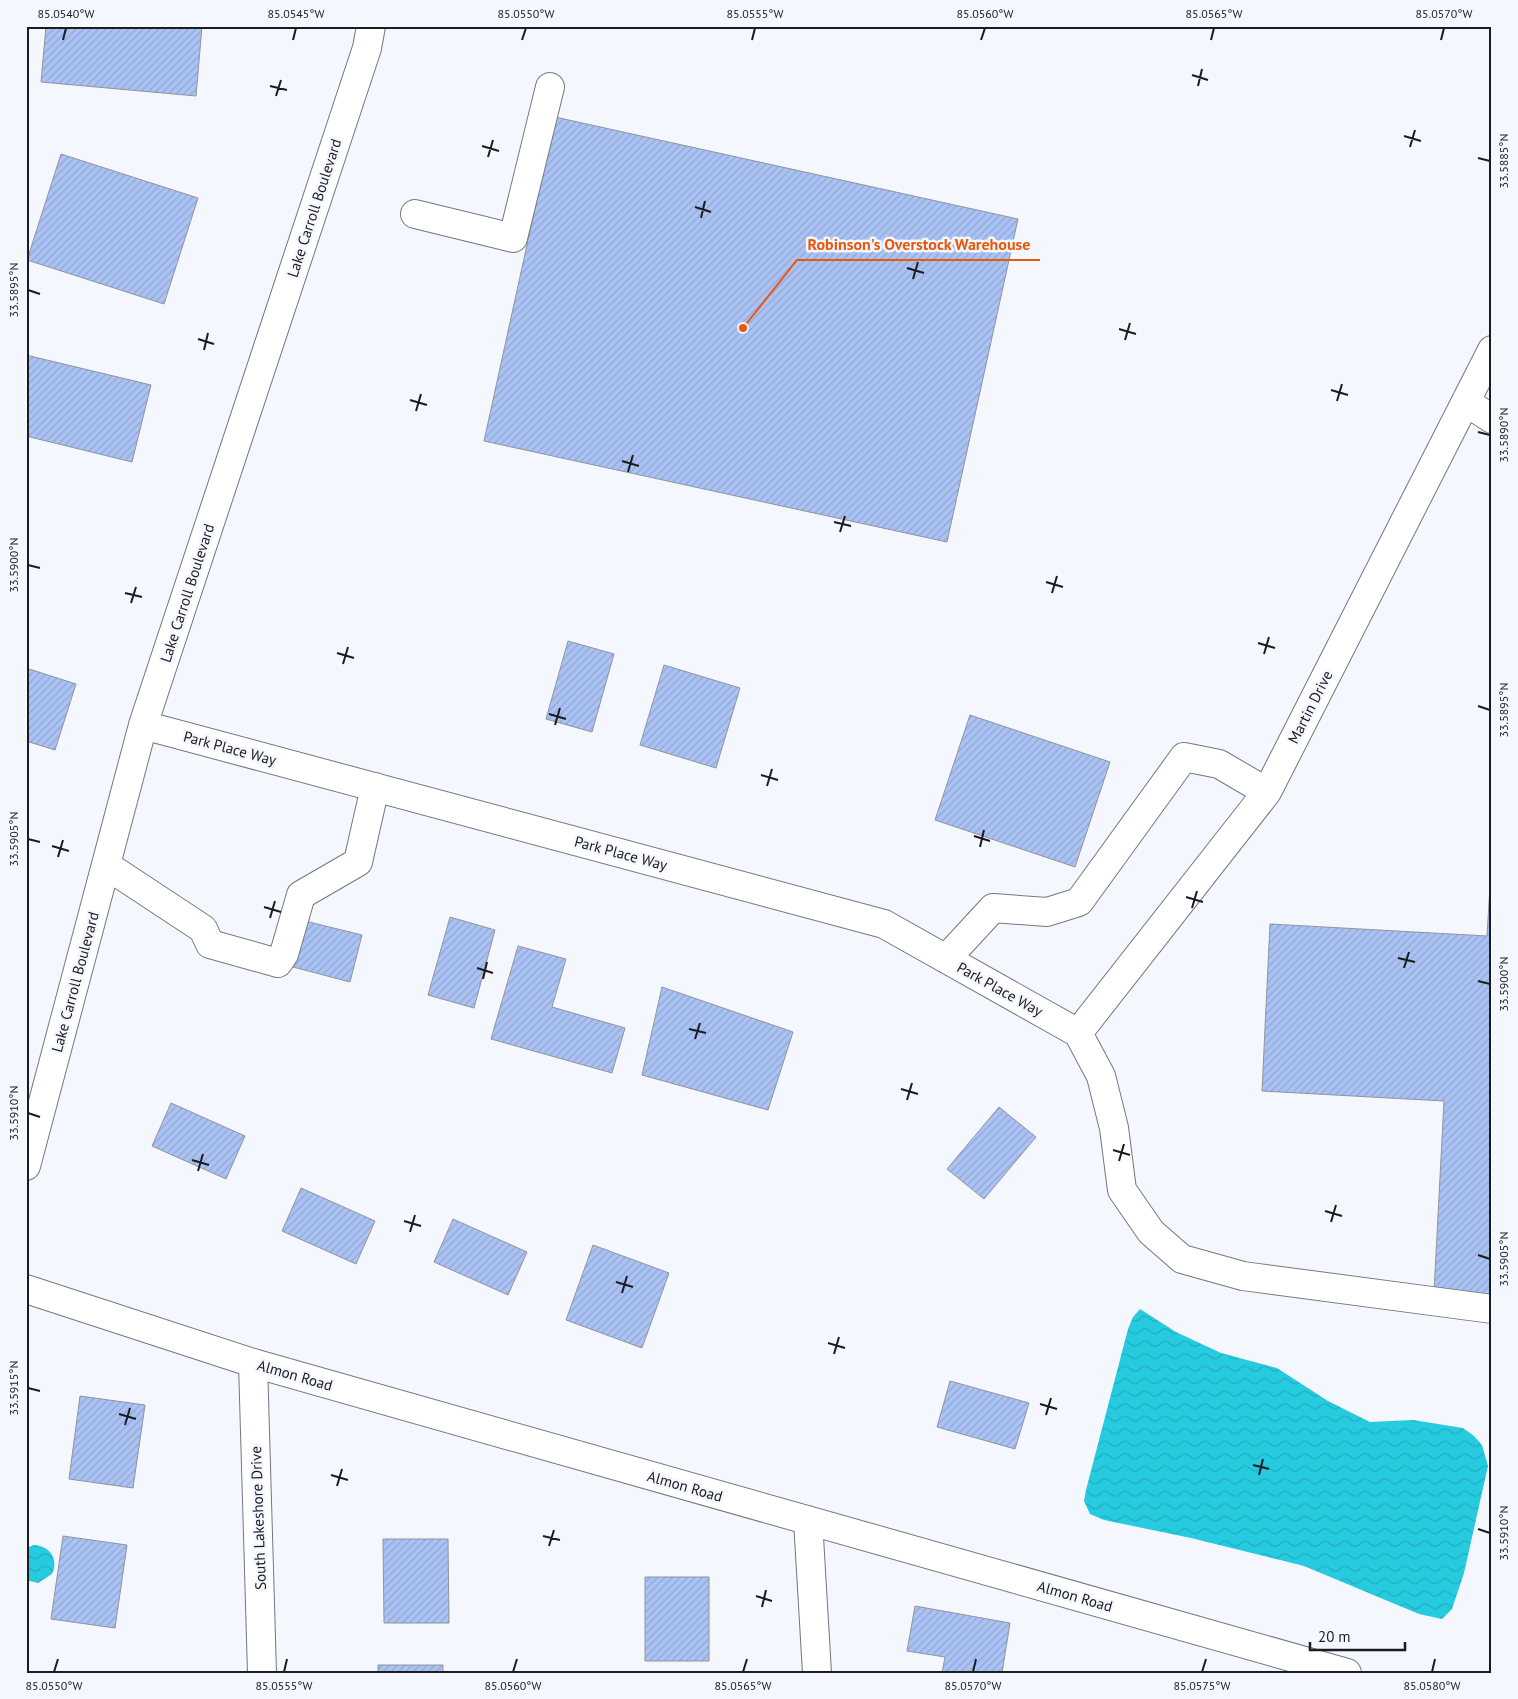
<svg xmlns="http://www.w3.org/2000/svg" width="1518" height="1699" viewBox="0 0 1518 1699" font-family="'PT Sans',sans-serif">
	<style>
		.water { fill: url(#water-waves) }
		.building { fill: url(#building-hatch); stroke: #90949c }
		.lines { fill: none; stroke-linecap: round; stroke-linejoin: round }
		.minor-casing { stroke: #73777f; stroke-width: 30 }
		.minor { stroke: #fff; stroke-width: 28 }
		.ticks { fill: none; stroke: #1b1c1f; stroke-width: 2 }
		.labels { text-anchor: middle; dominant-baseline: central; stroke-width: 5; stroke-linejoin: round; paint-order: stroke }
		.street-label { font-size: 15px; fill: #1b1c1f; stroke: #f4f7fe }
		.leader { fill: none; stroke: #e8590c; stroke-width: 2 }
		.callout-dot { fill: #e8590c; stroke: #f4f7fe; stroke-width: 2 }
		.callout-label { font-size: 16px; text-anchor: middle; font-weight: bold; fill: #e8590c; stroke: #f4f7fe; stroke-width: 5; stroke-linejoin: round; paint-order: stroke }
		.neatline { fill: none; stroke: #1b1c1f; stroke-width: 2 }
		.ticks-label { font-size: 12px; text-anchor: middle; fill: #1b1c1f }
	</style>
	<defs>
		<pattern id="water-waves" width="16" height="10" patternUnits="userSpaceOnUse" patternTransform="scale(1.25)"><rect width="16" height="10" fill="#26cbdf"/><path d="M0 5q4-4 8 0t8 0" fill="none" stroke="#22aebf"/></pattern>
		<pattern id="building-hatch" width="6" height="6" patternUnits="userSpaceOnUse" patternTransform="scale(1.25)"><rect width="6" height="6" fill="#aac2f4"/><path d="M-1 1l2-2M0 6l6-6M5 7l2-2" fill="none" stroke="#92a6d1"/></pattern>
	</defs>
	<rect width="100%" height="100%" fill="#f4f7fe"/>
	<path class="water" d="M1140,1309L1176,1332L1221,1353L1277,1368L1328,1401L1370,1422L1413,1420L1463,1428L1474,1436L1482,1445L1488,1466L1464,1573L1452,1609L1442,1619L1419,1614L1304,1566L1191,1538L1104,1520L1090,1514L1084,1501L1086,1490L1128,1329L1133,1317Z
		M34,1545C50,1546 59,1559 52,1574L38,1583L26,1580V1548Z"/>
	<path class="building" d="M46,26H202L196,96L41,82Z
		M555,117L1018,219L947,542L484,441Z
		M61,154L198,198L164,304L27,260Z
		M26,355L151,385L132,462L26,436Z
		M568,641L614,654L592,732L546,719Z
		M664,665L740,688L716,768L640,745Z
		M26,668L76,684L55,750L26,741Z
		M970,715L1110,762L1075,867L935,820Z
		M1492,852V1295L1434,1292L1444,1101L1262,1091L1270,924L1487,936Z
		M450,917L495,930L474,1008L428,995Z
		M305,921L362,935L350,982L293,967Z
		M518,946L566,959L552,1007L625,1028L612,1073L491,1039Z
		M662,987L793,1032L768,1110L642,1075Z
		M171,1103L245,1136L226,1179L152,1146Z
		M999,1107L1036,1137L984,1199L947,1169Z
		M301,1188L375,1221L356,1264L282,1231Z
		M453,1219L527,1252L508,1295L434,1262Z
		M593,1245L669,1273L642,1348L566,1320Z
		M950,1381L1029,1403L1015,1449L937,1427Z
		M80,1396L145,1405L133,1488L69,1479Z
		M63,1536L127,1545L115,1628L51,1619Z
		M383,1539H448L449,1623H384Z
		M645,1577H709V1661H645Z
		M915,1606L1010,1623L1002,1673H942L945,1657L907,1651Z
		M378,1665H443V1673H378Z"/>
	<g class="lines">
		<defs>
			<path id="minor" d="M415,214L513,238L550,87
				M1466,402L1492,419
				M143,725L884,924L1078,1033
				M106,865L203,929L210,944L278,963L284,954L301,895L358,862L375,787
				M946,959L993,908L1047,912L1079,902L1184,757L1219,764L1267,792
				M1078,1033L1267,792L1492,350
				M1078,1033L1101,1076L1114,1128L1122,1190L1151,1232L1182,1259L1243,1276L1492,1309
				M26,1166L143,725L367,48L371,26
				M26,1289L253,1363L1347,1673
				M253,1363L262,1673
				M808,1520L817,1673"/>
		</defs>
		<use href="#minor" class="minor-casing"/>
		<use href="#minor" class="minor"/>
	</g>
	<path class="ticks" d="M63,40L66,28M293,40L296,28M522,40L526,28M752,40L755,28M981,40L985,28M1211,40L1214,28M1441,40L1444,28M1192,75L1208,80M270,86L287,90M1198,86L1202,69M276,96L281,80M1404,136L1421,141M482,146L499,151M1410,147L1415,130M488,157L493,140M1478,158L1490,161M695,207L711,212M701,218L705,201M907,268L924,273M913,279L918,262M28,290L40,294M1119,329L1136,334M198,339L214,344M1125,340L1130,323M204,350L208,333M1331,390L1348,395M410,400L427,405M1337,401L1342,384M416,411L421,394M1478,432L1490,435M622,461L639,466M628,472L633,455M834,522L851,526M840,532L845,516M28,565L40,568M1046,582L1063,587M125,593L142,597M1052,593L1057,576M131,603L136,587M1258,643L1275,648M337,653L354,658M1264,654L1269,637M343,664L348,647M1478,706L1490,710M549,714L566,719M555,725L560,708M761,775L778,780M767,786L772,769M974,836L990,841M28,839L40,842M52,846L69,851M980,847L984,830M58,857L63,840M1186,897L1203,902M264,907L281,912M1192,908L1197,891M270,918L275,901M1398,958L1415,962M477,968L493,973M1404,968L1409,952M483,979L487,962M1478,981L1490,984M689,1029L706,1033M695,1039L700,1023M901,1089L918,1094M907,1100L912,1083M28,1113L40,1117M1113,1150L1130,1155M192,1160L209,1165M1119,1161L1124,1144M198,1171L203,1154M1325,1211L1342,1216M404,1221L421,1226M1331,1222L1336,1205M410,1232L415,1215M1478,1255L1490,1259M616,1282L633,1287M622,1293L627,1276M828,1343L845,1348M834,1354L839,1337M28,1388L40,1391M1040,1404L1057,1409M119,1414L136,1419M1046,1415L1051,1398M125,1425L130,1408M1253,1465L1269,1469M331,1475L348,1480M1259,1475L1263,1459M337,1486L342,1469M1478,1529L1490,1533M543,1536L560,1540M549,1546L554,1530M756,1596L772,1601M762,1607L766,1590M54,1672L58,1659M284,1672L287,1659M513,1672L517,1659M743,1672L747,1659M973,1672L976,1659M1202,1672L1206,1659M1432,1672L1435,1659"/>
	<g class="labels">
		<g class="street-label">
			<text transform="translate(314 208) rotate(-72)">Lake Carroll Boulevard</text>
			<text transform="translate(187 593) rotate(-72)">Lake Carroll Boulevard</text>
			<text transform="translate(1310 707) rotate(-63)">Martin Drive</text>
			<text transform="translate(230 748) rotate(15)">Park Place Way</text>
			<text transform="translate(621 853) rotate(15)">Park Place Way</text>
			<text transform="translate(75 982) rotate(-75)">Lake Carroll Boulevard</text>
			<text transform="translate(1000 989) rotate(29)">Park Place Way</text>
			<text transform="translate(295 1375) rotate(16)">Almon Road</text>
			<text transform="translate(685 1486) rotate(16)">Almon Road</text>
			<text transform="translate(258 1518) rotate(-92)">South Lakeshore Drive</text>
			<text transform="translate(1075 1596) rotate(16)">Almon Road</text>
		</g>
	</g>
	<path class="leader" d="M743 328L797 260H1040"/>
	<circle class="callout-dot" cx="743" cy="328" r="5"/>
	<g class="callout-label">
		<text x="919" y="250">Robinson's Overstock Warehouse</text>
	</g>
	<rect width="1518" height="1699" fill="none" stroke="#f4f7fe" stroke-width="55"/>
	<path d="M1310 1642v8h95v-8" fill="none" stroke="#1b1c1f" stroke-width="2.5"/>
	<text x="1318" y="1642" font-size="15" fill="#1b1c1f" stroke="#f4f7fe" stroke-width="4" paint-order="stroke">20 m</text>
	<rect x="28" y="28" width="1462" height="1644" class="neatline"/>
	<g class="ticks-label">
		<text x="66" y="18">85.0540°W</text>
		<text x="296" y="18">85.0545°W</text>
		<text x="526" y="18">85.0550°W</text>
		<text x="755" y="18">85.0555°W</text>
		<text x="985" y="18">85.0560°W</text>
		<text x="1214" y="18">85.0565°W</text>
		<text x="1444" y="18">85.0570°W</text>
		<text transform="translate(1504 161) rotate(-90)" y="4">33.5885°N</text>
		<text transform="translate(14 290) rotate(-90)" y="4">33.5895°N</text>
		<text transform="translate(1504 435) rotate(-90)" y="4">33.5890°N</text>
		<text transform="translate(14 565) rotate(-90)" y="4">33.5900°N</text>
		<text transform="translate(1504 710) rotate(-90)" y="4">33.5895°N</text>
		<text transform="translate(14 839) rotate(-90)" y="4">33.5905°N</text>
		<text transform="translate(1504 984) rotate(-90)" y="4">33.5900°N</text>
		<text transform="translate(14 1113) rotate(-90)" y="4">33.5910°N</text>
		<text transform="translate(1504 1259) rotate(-90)" y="4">33.5905°N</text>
		<text transform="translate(14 1388) rotate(-90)" y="4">33.5915°N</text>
		<text transform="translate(1504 1533) rotate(-90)" y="4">33.5910°N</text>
		<text x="54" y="1690">85.0550°W</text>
		<text x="284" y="1690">85.0555°W</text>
		<text x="513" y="1690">85.0560°W</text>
		<text x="743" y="1690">85.0565°W</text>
		<text x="973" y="1690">85.0570°W</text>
		<text x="1202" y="1690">85.0575°W</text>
		<text x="1432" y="1690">85.0580°W</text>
	</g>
</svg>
